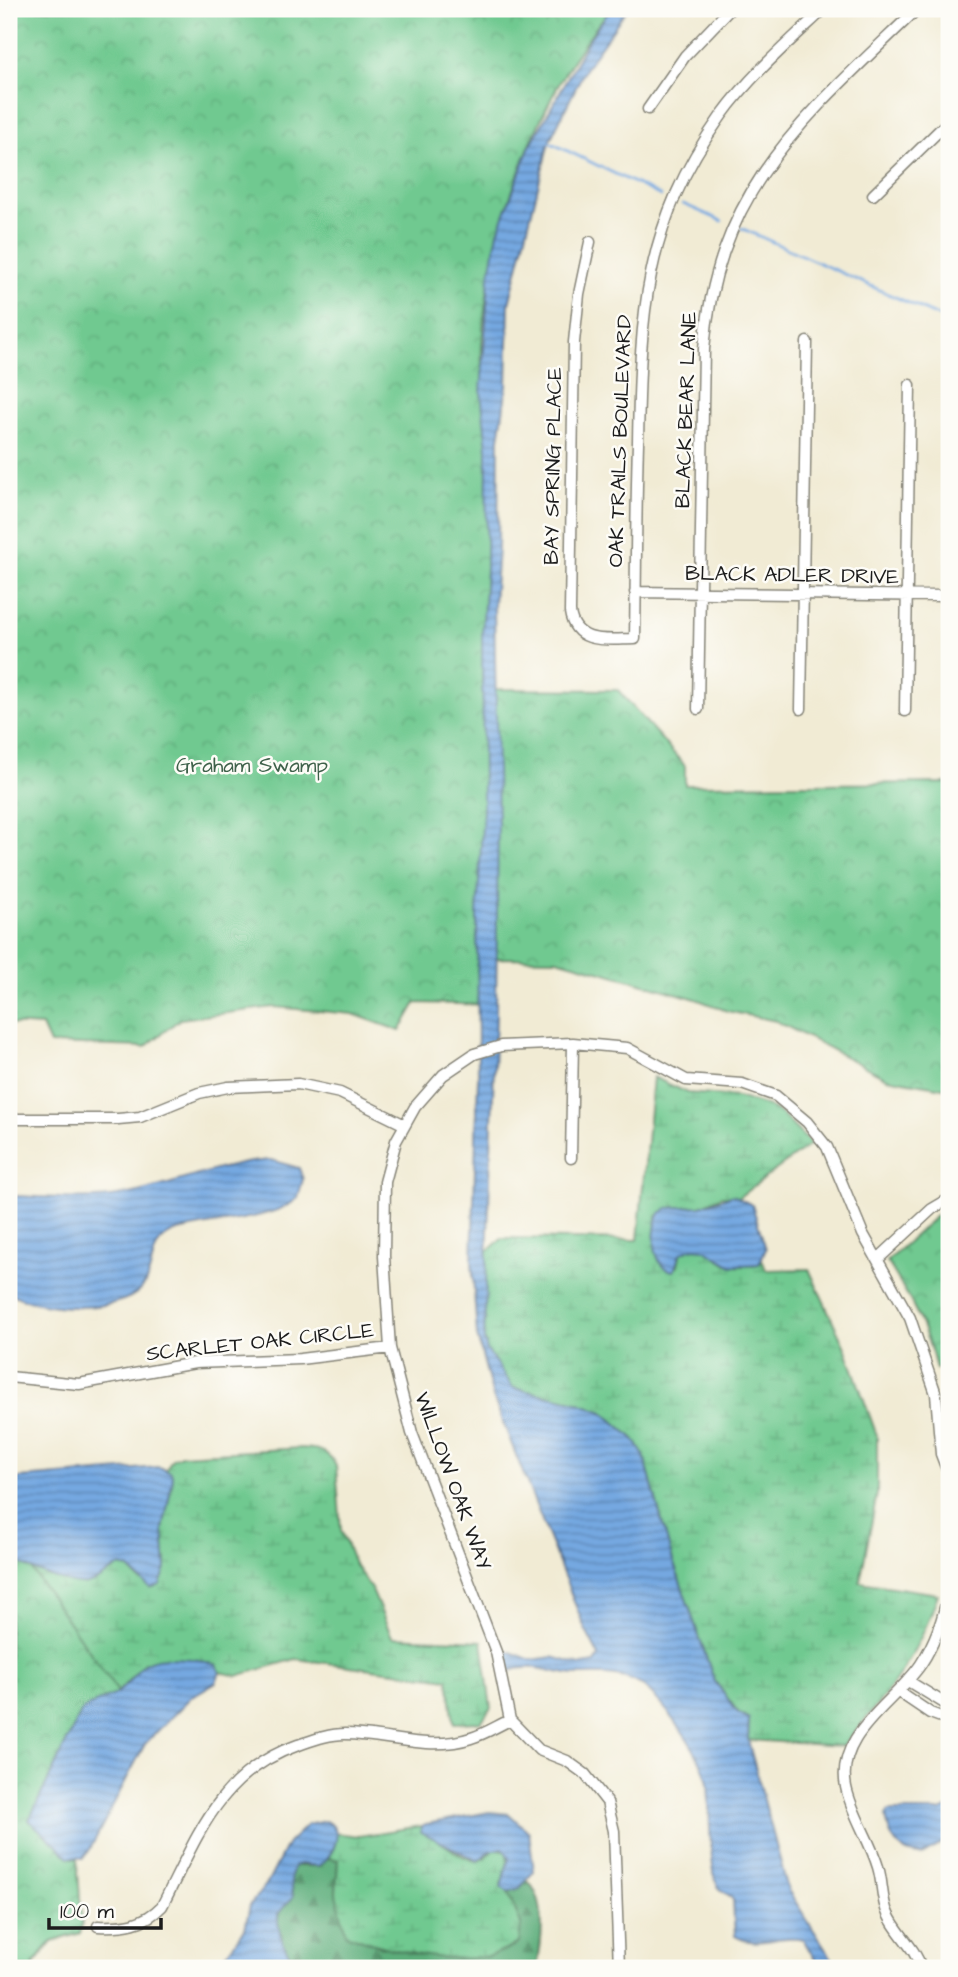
<svg xmlns="http://www.w3.org/2000/svg" width="958" height="1977" viewBox="0 0 958 1977" font-family="'Architects Daughter',sans-serif">
	<style>
		.forest { fill: url(#forest-firs); stroke: #3c644b; stroke-width: 2 }
		.wetland { fill: url(#wetland-marsh); stroke: #467256; stroke-width: 2 }
		.park { fill: url(#park-crowns); stroke: #467256; stroke-width: 2 }
		.water { fill: url(#water-rules); stroke: #48627e; stroke-width: 2 }
		.lines { fill: none; stroke-linecap: round; stroke-linejoin: round }
		.stream { stroke: #75a8e1; stroke-width: 2.5 }
		.minor-casing { stroke: #868478; stroke-width: 13 }
		.minor { stroke: #fff; stroke-width: 10 }
		.labels { text-anchor: middle; dominant-baseline: central; stroke-width: 5; stroke-linejoin: round; paint-order: stroke }
		.street-label { font-size: 21px; fill: #1c1c1c; stroke: #fdfcf7 }
		.park-label { font-size: 21px; fill: #3e614a; stroke: #fdfcf7 }
	</style>
	<defs>
		<pattern id="forest-firs" width="22" height="20" patternUnits="userSpaceOnUse" patternTransform="scale(1.75)"><rect width="22" height="20" fill="#5cad7a"/><path d="M5 1l3.5 6h-7zM16 11l3.5 6h-7z" fill="#4b8c63"/></pattern>
		<pattern id="wetland-marsh" width="20" height="14" patternUnits="userSpaceOnUse" patternTransform="scale(1.75)"><rect width="20" height="14" fill="#70c990"/><path d="M1 5h8M5 5V1M11 12h8M15 12V8" fill="none" stroke="#60ac7c"/></pattern>
		<pattern id="park-crowns" width="20" height="18" patternUnits="userSpaceOnUse" patternTransform="scale(1.75)"><rect width="20" height="18" fill="#70c990"/><path d="M2 6a3 3 0 1 1 6 0M12 15a3 3 0 1 1 6 0" fill="none" stroke="#60ac7c"/></pattern>
		<pattern id="water-rules" width="6" height="5" patternUnits="userSpaceOnUse" patternTransform="scale(1.75)"><rect width="6" height="5" fill="#75a8e1"/><path d="M0 2.5h6" fill="none" stroke="#5f88b6"/></pattern>
	</defs>
	<rect width="100%" height="100%" fill="#fdfcf7"/>
	<filter id="ink" filterUnits="userSpaceOnUse"><feTurbulence type="fractalNoise" baseFrequency=".0143" numOctaves="2"/><feDisplacementMap in="SourceGraphic" scale="14" xChannelSelector="R" yChannelSelector="G"/><feConvolveMatrix kernelMatrix="1 2 1 2 8 2 1 2 1" color-interpolation-filters="sRGB"/></filter>
	<filter id="wash" filterUnits="userSpaceOnUse"><feTurbulence type="fractalNoise" baseFrequency=".00686" numOctaves="4" result="noise"/><feDisplacementMap in="SourceGraphic" scale="28" xChannelSelector="R" yChannelSelector="G"/><feGaussianBlur stdDeviation="1.57" result="paint"/><feColorMatrix in="noise" values="0 0 0 0 0 0 0 0 0 0 0 0 0 0 0 0 0 1.4 0 .05"/><feComposite in="paint" operator="in"/></filter>
	<g filter="url(#wash)">
		<rect width="100%" height="100%" fill="#f1ebd4"/>
		<path class="forest" d="M328,1858L338,1860L336,1894L378,1946L453,1957H486L519,1943L508,1892L520,1888L527,1880C548,1901 542,1941 537,1968H301C288,1957 274,1932 279,1913C280,1906 289,1903 293,1897L291,1876L294,1866H312Z"/>
		<path class="wetland" d="M653,1077L688,1093L737,1097L767,1106L781,1114L811,1144L739,1197L722,1196L701,1206L668,1208L658,1216L655,1240L659,1261L672,1271L678,1265L680,1254C707,1237 712,1258 730,1265C737,1268 751,1265 759,1264L762,1259L766,1270L809,1269L846,1350L877,1436V1494L860,1582L938,1594C918,1659 886,1696 843,1746L748,1740L749,1719L738,1712L714,1680L672,1558L644,1456L634,1439L603,1412L573,1401L513,1388L487,1350L484,1340L486,1253L502,1238L638,1240Z
			M302,1448C319,1449 328,1450 336,1466L341,1530L354,1564L371,1588L392,1637L482,1641L491,1708L481,1722L454,1723L448,1679L296,1659L237,1676L220,1672L217,1664L145,1663L118,1692L69,1857L77,1859L80,1933L52,1942L33,1965L9,1968V1556C27,1566 66,1586 86,1584C100,1582 108,1571 120,1566L128,1568L141,1581L166,1568L163,1529L173,1478L166,1469L172,1459L181,1455Z
			M421,1826V1829C433,1836 464,1861 478,1861C485,1860 490,1851 497,1848L507,1852L508,1867L501,1884L508,1892L521,1924L519,1943C508,1948 496,1956 484,1957C439,1963 388,1950 346,1934L336,1894L338,1860L328,1858L334,1848L336,1833L359,1836Z"/>
		<path class="park" d="M9,9H611C538,93 487,234 482,345C480,381 486,415 487,450C490,530 483,609 482,689L618,690L685,766V785L949,783V1089L887,1078L776,1021L727,1011L696,999L557,959L496,958V1005L416,1003L400,1031L353,1014L274,1007L180,1019L145,1047L50,1044L42,1026L9,1024Z
			M940,1212H949V1367L936,1369C927,1328 909,1296 887,1261Z
			M9,1556L32,1570L118,1692C106,1699 91,1702 81,1712L29,1820L69,1857L77,1859L82,1925L80,1933L51,1942L33,1964L36,1968H9Z"/>
		<path class="water" d="M611,9H627L585,69L549,142L509,304L507,386L499,439L498,549L494,603L498,821L496,1015L484,1340L487,1350L513,1388L573,1401L603,1412L634,1439L644,1456L672,1558L714,1680L737,1712L749,1719L748,1740L788,1890L838,1968H820L803,1939C779,1933 758,1950 735,1936L733,1900C729,1893 721,1892 718,1886C709,1868 710,1807 708,1784C705,1758 659,1693 636,1682C618,1673 596,1675 578,1675C553,1674 534,1662 509,1671L506,1650L531,1660L553,1657L580,1665L595,1663L599,1656L585,1629L493,1397L477,1336L472,1261L478,1077L477,916L483,809L482,636L486,572L487,449L481,392L489,277L498,232L529,148L589,39Z
			M271,1160L299,1168L303,1179L298,1198C273,1221 209,1221 175,1232C146,1242 157,1270 141,1289C119,1314 35,1311 9,1292V1196C45,1196 87,1202 123,1195C174,1186 219,1163 271,1160Z
			M733,1195L752,1205L766,1249L759,1264L732,1266C713,1257 702,1239 680,1254L674,1271C651,1268 651,1229 660,1213L668,1208L701,1206Z
			M159,1467L171,1472L173,1478L163,1529L166,1568L160,1585L150,1588L128,1568L120,1566C108,1571 100,1582 86,1584C69,1586 22,1567 9,1556V1479Z
			M195,1659L217,1665L220,1672L216,1682L191,1697L145,1744L89,1851L83,1858L69,1857L29,1820L81,1712C91,1702 103,1701 115,1694C128,1687 134,1671 146,1663C158,1655 181,1659 195,1659Z
			M949,1807V1839L922,1855C898,1855 888,1836 886,1815L889,1811H941Z
			M489,1812L509,1814L529,1832L534,1871L520,1888L508,1892L501,1887L509,1858L503,1848L490,1851L478,1861L421,1832V1826L426,1824Z
			M325,1821C347,1829 333,1857 318,1866L300,1864L294,1866L291,1876L293,1897L278,1914C277,1934 286,1955 301,1968H216L245,1929L250,1905L268,1882L288,1843L307,1825Z"/>
		<g class="lines">
			<path class="stream" d="M549,142L661,196
				M683,204L722,221
				M741,228L949,321"/>
		</g>
	</g>
	<g filter="url(#ink)">
		<g class="lines">
			<defs>
				<path id="minor" d="M648,109L685,56L730,9
					M873,195L949,121
					M590,242L579,294L574,342L570,612C575,646 609,639 635,639C636,573 636,508 638,443C640,315 644,224 721,116C750,76 788,43 824,9
					M635,592L949,596
					M698,709L704,349C717,185 808,115 917,9
					M801,709L807,342
					M905,711L910,385
					M9,1119H118L140,1117L199,1093L228,1087L298,1084L340,1093L405,1125
					M571,1158L573,1043
					M878,1259L932,1209L949,1199
					M9,1377L79,1384L195,1363L300,1359L390,1348
					M908,1681L949,1706
					M899,1692L930,1713L949,1720
					M98,1926C124,1927 144,1925 162,1906C198,1836 218,1773 298,1745C313,1740 329,1734 345,1734C387,1734 429,1752 471,1738C485,1734 497,1726 510,1720
					M619,1968L614,1831L607,1802L585,1774L567,1761L539,1750L510,1720L496,1652L412,1433L390,1348L384,1256L385,1182L396,1141L415,1107L443,1075L474,1054L501,1046L573,1043L627,1048L686,1080L742,1084L776,1096L807,1122L827,1147L863,1234L910,1318L936,1394L941,1454L949,1475
					M921,1968C915,1947 897,1934 888,1914C881,1899 883,1883 878,1867C870,1840 852,1815 846,1787C835,1734 895,1703 921,1664C936,1641 944,1617 949,1590"/>
			</defs>
			<use href="#minor" class="minor-casing"/>
			<use href="#minor" class="minor"/>
		</g>
	</g>
	<g class="labels">
		<g class="street-label">
			<text transform="translate(686 410) rotate(-88)">BLACK BEAR LANE</text>
			<text transform="translate(620 441) rotate(-88)">OAK TRAILS BOULEVARD</text>
			<text transform="translate(553 466) rotate(-89)">BAY SPRING PLACE</text>
			<text transform="translate(792 575) rotate(1)">BLACK ADLER DRIVE</text>
			<text transform="translate(260 1342) rotate(-6)">SCARLET OAK CIRCLE</text>
			<text transform="translate(453 1481) rotate(70)">WILLOW OAK WAY</text>
		</g>
		<g class="park-label">
			<text x="252" y="765">Graham Swamp</text>
		</g>
	</g>
	<rect width="958" height="1977" fill="none" stroke="#fdfcf7" stroke-width="35"/>
	<path d="M49 1918v10h112v-10" fill="none" stroke="#1c1c1c" stroke-width="3.5"/>
	<text x="60" y="1918" font-size="21" fill="#1c1c1c" stroke="#fdfcf7" stroke-width="5" paint-order="stroke">100 m</text>
</svg>
